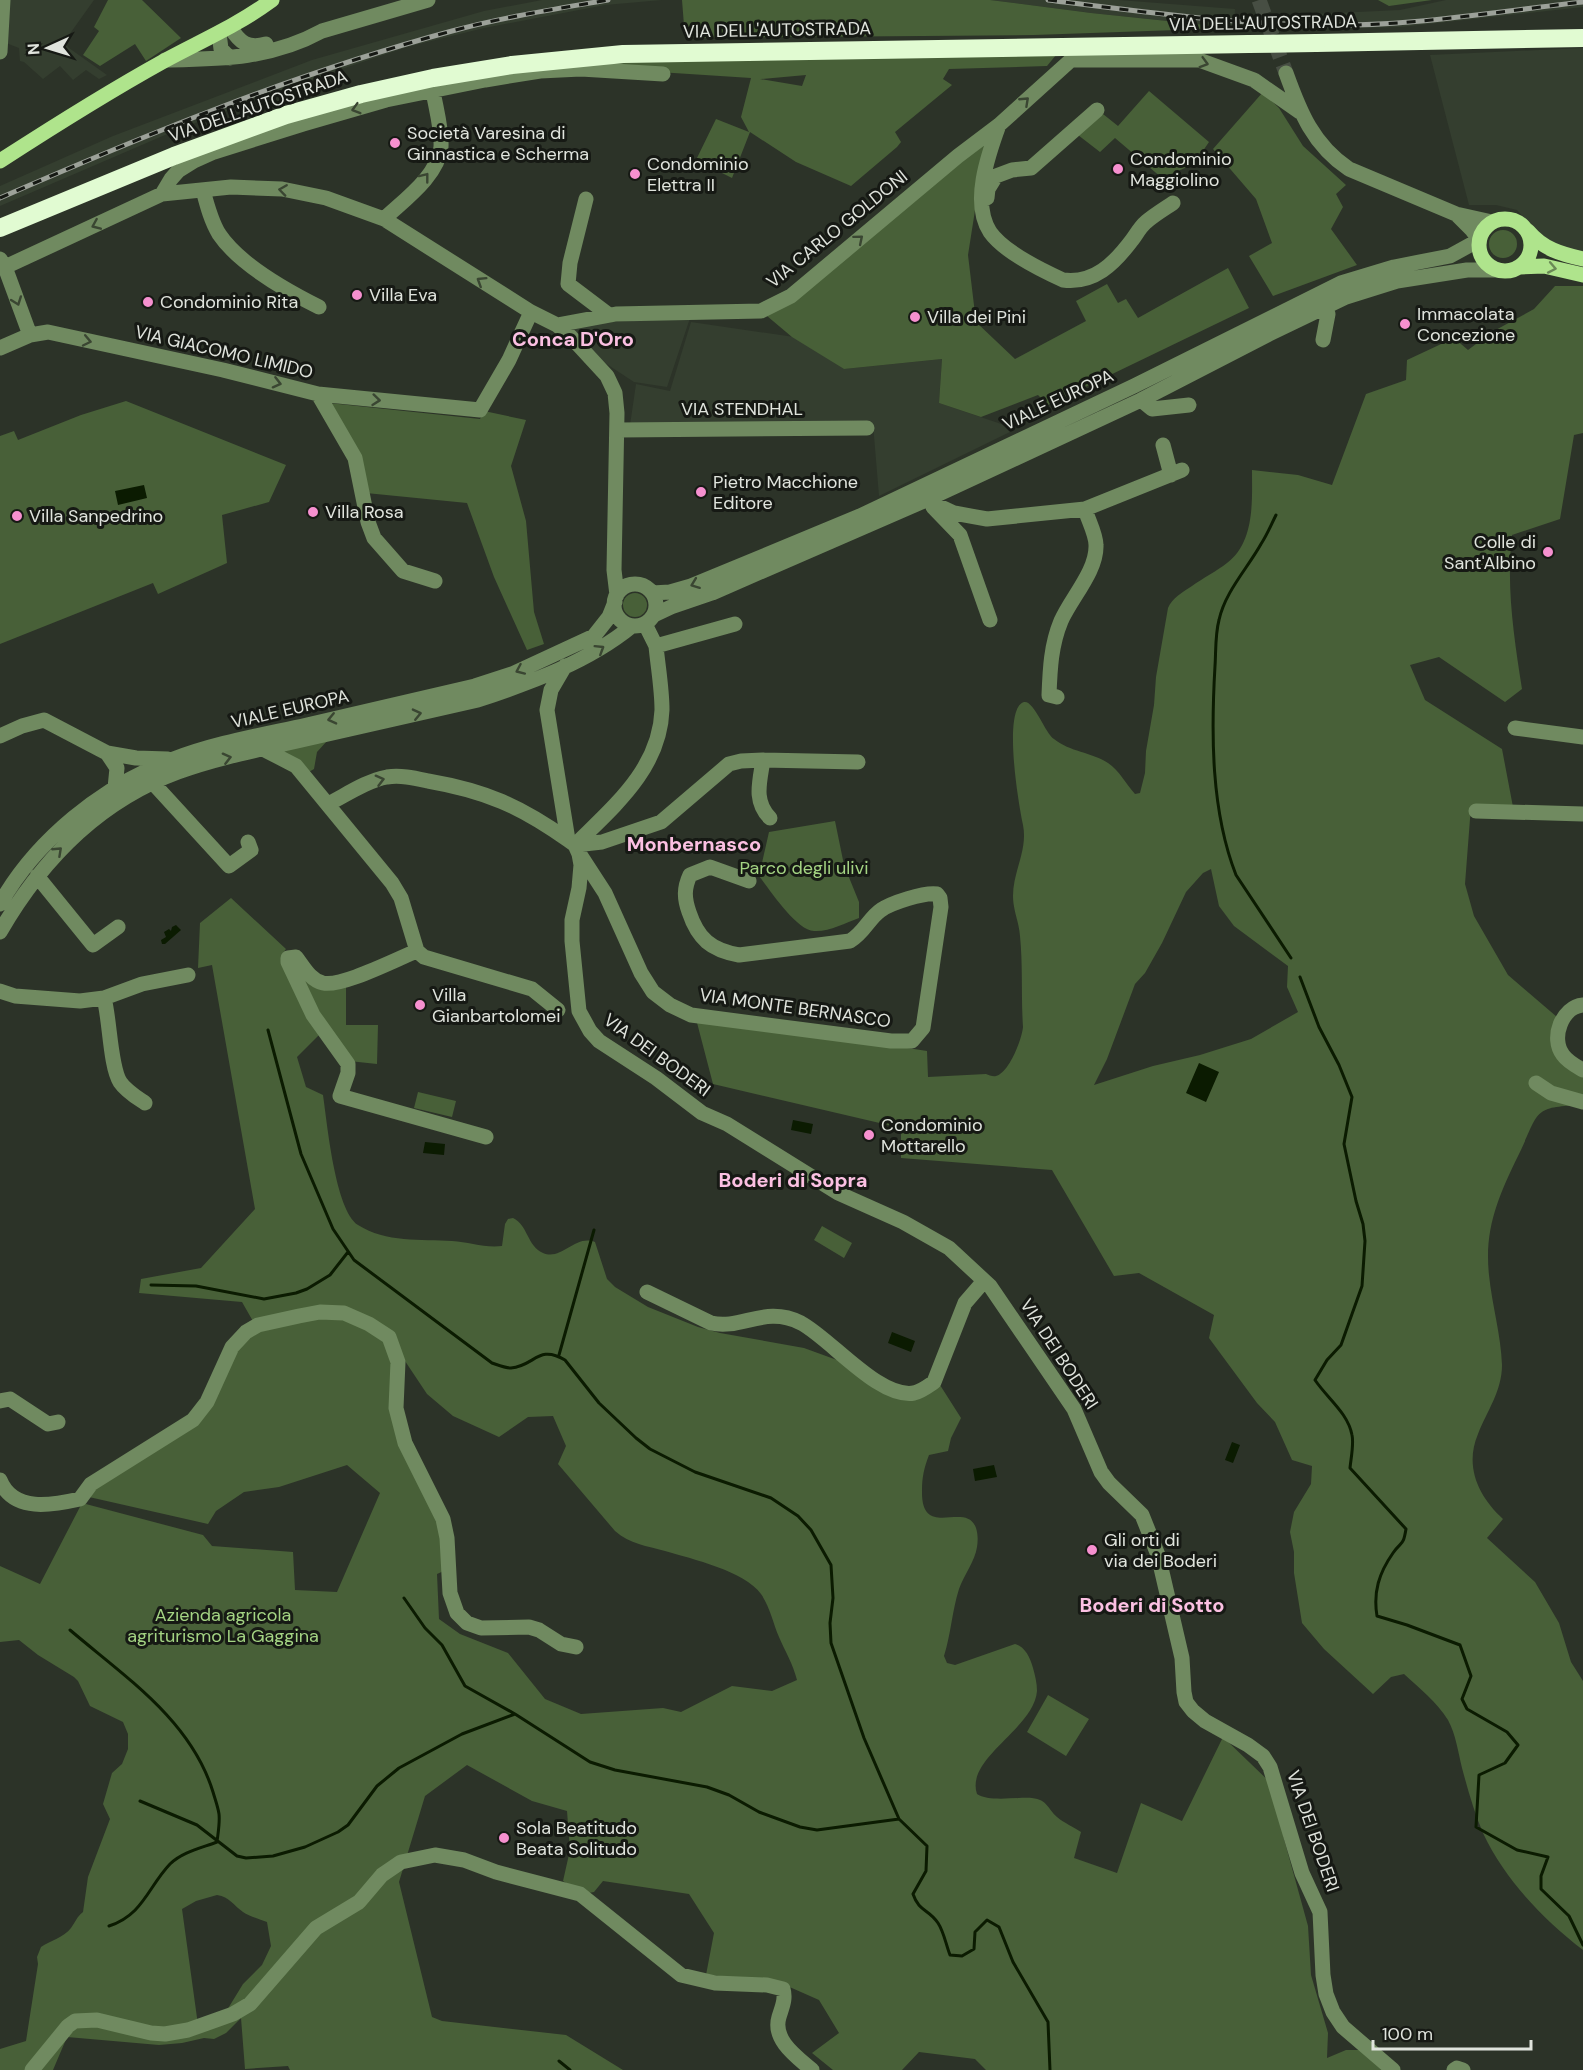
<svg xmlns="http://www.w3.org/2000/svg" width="1583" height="2070" viewBox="0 0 1583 2070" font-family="'DM Sans',sans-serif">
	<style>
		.built { fill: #343e2f }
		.green { fill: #486038; fill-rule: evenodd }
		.water { fill: #0b1b01 }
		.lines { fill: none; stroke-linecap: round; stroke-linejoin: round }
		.stream { stroke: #0b1b01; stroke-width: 3 }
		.minor-tunnel { stroke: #474e43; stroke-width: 15; stroke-dasharray: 15 8; stroke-linecap: butt }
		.minor { stroke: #708a60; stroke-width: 15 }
		.major { stroke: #afe48c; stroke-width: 15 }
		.highway { stroke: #e1fbd2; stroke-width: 18 }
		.rail-casing { stroke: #9ca199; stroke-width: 5 }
		.rail { stroke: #161914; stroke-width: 3; stroke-dasharray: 9; stroke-linecap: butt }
		.highway-bridge { stroke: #e1fbd2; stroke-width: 18 }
		.oneway { stroke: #3a4632 }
		.oneway2 { stroke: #6a8956 }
		.poi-dot { fill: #f690cf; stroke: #161914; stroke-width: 2 }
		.labels { text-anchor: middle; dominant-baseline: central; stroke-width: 6; stroke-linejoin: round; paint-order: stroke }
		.street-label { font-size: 18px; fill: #e0e4dd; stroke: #161914 }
		.poi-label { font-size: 18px; fill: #e0e4dd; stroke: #161914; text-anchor: start }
		.park-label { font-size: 18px; fill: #a4d483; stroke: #161914 }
		.neighbourhood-label { font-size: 20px; font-weight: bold; fill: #fbc0e2; stroke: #161914 }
	</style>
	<rect width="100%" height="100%" fill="#2c3328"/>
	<path class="built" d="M8,0H94L64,42L69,48L107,75L99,79L86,70L73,80L60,66L43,79L24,62L20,61L19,48L6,43Z
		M542,0H662L605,5L484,28L407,47L315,78L179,129L0,206V186L113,136L312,60L484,11Z
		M990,0H1119L1235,9L1234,28L1091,13Z
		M1446,0H1583V7L1401,27L1316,29L1314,14L1400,10Z
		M1583,48V254L1548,245L1517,210L1496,205H1469L1430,55Z
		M690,318L667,387L634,382L602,361L572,331L575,324Z
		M691,322L794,337L844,369L942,359L939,403L1016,429L879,496L873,424L630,425L636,384L670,391Z"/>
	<path class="green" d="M108,0H142L181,38L146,61L135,44L100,66L83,55L99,31L94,27Z
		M682,0H990L1091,13L1234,28L1034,35L685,38Z
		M1378,0H1432L1389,6Z
		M1056,55L1047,66L949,69L943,79L952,85L895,132L901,142L897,147L851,186L796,162L750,132L732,178L696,160L716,119L749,132L741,117L751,78L612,69V62ZM806,75L802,86L760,79H761Z
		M1149,91L1209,142L1194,164L1162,178L1115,138L1100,152L1078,135L1103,114L1118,126Z
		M1263,92L1279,108L1303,146L1346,185L1336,194L1343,207L1331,229L1357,265L1273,296L1249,256L1272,243L1256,199L1213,149Z
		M987,134L968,255L976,322L1015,359L1086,321L1076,301L1107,284L1118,303L1126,299L1138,318L1228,268L1249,308L1048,405L1038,395L981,417L939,403L942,359L844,369L792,337L761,311Z
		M1489 244a14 14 0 1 1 28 0a14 14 0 1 1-28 0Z
		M1555,286H1583V433L1574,435L1560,519L1512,535C1506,586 1514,638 1522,689L1505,702L1439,657L1410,665L1425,700L1502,749L1513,807L1471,806L1465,884L1474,916L1508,975L1557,1017L1554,1029L1583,1076V1105C1532,1107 1540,1110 1519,1154C1499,1195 1484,1228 1489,1275C1492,1305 1501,1335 1502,1365C1502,1391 1487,1411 1478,1434C1464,1467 1479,1497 1503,1519L1487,1538L1535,1582L1559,1623L1571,1662L1583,1681V1950C1543,1919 1505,1880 1483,1833C1474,1812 1468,1790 1462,1768C1458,1752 1456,1735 1448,1720C1437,1702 1419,1688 1404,1674L1391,1677L1373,1694L1324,1649L1302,1623L1294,1573V1552L1290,1532L1294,1512L1311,1484L1312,1466L1292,1460L1275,1422L1257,1403L1209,1338L1214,1315L1139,1273L1114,1276L1052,1170L901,1158V1128L713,1084L695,1015L927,1051L928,1077L986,1074C989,1075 993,1077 996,1076C1009,1073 1022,1039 1023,1027C1021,997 1023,966 1020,936C1019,922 1013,910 1013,896C1013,871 1028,850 1023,825C1019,807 1002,708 1024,702C1034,700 1045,733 1054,739C1070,752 1091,752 1108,763C1119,770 1126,784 1135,794L1140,793L1145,773L1146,751L1154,705L1156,677L1168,608C1172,598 1183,592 1192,586C1203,578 1217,571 1227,563C1255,542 1252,501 1252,470L1298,475L1332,485L1366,394L1406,380L1407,360L1454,338L1468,350L1492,332L1534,309ZM1211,869L1219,906L1234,926L1288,966L1287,987L1298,1012L1251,1039L1200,1055L1153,1066L1094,1085L1107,1059L1135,984L1145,973L1162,943L1186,892L1203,873Z
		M126,401L286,465L269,502L222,515L227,563L158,594L153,583L0,644V436L14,431L18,440L81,415Z
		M329,403L480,419L484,411L526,420L511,466L526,521L534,612L544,644L527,650L494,577L467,503L366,493Z
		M623 605a12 12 0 1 1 24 0a12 12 0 1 1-24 0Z
		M327,741L317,752L314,769L307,773L284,754V750Z
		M835,821L844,865L859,902V918C845,923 829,932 814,931C796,930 770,890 759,876L769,832Z
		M231,898L286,949L282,954L308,978L346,985V1025H378L377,1064L349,1061L319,1035L297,1057L306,1087L323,1095C327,1122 335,1210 358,1225C386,1243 421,1239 452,1241C469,1242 484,1248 502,1246L505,1224L508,1219L513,1218C528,1225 527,1246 543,1253C562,1261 575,1234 595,1242L607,1279L615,1287L648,1307L698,1327L720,1333L804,1348L837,1360L883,1392L940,1385L961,1418L951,1438L948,1451L929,1455C924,1468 922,1477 922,1491C921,1541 966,1500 976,1528C978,1534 978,1541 977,1547C975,1561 964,1575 959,1589C952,1611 951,1634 944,1656L947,1663L955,1665L1015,1644C1025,1647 1030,1657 1033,1668C1035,1675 1037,1683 1037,1691C1034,1729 965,1758 977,1794C988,1802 1017,1797 1032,1798C1048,1800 1047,1808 1057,1817C1064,1823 1074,1827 1081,1832L1074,1858L1117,1873L1141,1803L1182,1821L1223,1737L1276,1788L1284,1839L1308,1926L1311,1975L1328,2033L1327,2058L1346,2050H1361L1386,2070H986L975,2059L919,2052L902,2070H833L812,2053L839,2033L819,2000L776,1981L706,1975L714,1933L689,1894L603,1881L594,1892L583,1894L563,1881L570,1850L567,1811L532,1801L467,1765L425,1796L399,1882L432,2017L442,2021L566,2035L623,2070H290L288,2066L245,2069L241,2018L226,2033L214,2039L204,2038L182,2043L159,2045L67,2037L53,2070H0V2049L26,2041L38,1964L37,1957L41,1947C50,1941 64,1937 71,1928C76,1921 76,1918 83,1912L88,1877L110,1819L103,1804L112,1773L122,1764L128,1749V1734L123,1722L90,1706L78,1681L74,1677L38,1655L19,1640L0,1642V1566L40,1584L82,1503L203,1535L212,1546L293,1552L295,1590L337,1592L380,1493L347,1465L279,1487L244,1492L216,1511L208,1524L89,1497L87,1491L195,1421L254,1323L242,1302L139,1293L141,1279L201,1268L255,1209L212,965L198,968L200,923ZM401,1355L427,1394L453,1416L499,1437L528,1417L553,1416L566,1446L558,1464L615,1531C630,1544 647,1546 665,1551C692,1559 745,1571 761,1594C770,1607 773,1623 779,1637C785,1651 793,1664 797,1680L772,1691L732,1686L681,1712L663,1708L581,1714L545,1699L508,1653L460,1634L439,1619L437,1574L446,1570L441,1523L393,1410L395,1363ZM217,1895C230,1897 233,1905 243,1912C249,1916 259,1919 267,1922L271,1946L262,1965L243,1984L224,2015L198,2025L182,1909L196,1901Z
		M418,1092L456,1101L452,1117L414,1108Z
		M822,1226L852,1243L844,1258L814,1240Z
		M1048,1695L1089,1719L1066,1756L1027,1732Z"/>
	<path class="water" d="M144,485L147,498L118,505L115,491Z
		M176,925L181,930L165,944H162L161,940L166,937L164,932L169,929L171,931L172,927Z
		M1199,1063L1219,1072L1206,1102L1186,1093Z
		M793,1120L813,1124L811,1134L791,1130Z
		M425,1142L445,1144L444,1155L423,1153Z
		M892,1332L915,1341L911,1352L888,1343Z
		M1232,1442L1240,1445L1233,1463L1225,1460Z
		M994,1465L997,1477L975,1481L973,1469Z"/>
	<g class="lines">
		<path class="stream" d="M1276,515C1271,525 1267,535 1261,544C1247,569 1225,592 1219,620C1215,635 1216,652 1215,666C1211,734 1211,811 1236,875L1291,958
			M1300,977L1319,1027L1339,1065L1352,1097L1344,1144L1356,1201L1363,1224L1365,1241L1362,1286L1352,1314L1341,1345L1327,1360L1315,1380C1327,1398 1348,1413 1352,1435C1354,1444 1351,1458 1350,1468L1406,1529C1403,1547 1402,1540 1393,1553C1379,1573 1373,1592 1377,1616L1407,1625L1460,1645L1471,1676L1462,1699L1467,1709L1507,1732L1518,1745L1505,1763L1479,1775L1476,1827L1517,1850L1548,1857L1541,1876V1889L1569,1916L1583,1945
			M268,1030L301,1154L333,1229L354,1260L492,1363C498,1365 505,1368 511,1368C535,1366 538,1344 565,1360L599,1403L636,1438L650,1449L695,1472L771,1498L798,1516L811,1530L831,1565L833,1598L830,1623L831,1643L864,1738L899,1819L927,1846L926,1871L913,1894C919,1912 929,1909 938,1923C944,1932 946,1945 950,1955L962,1956L974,1949L975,1932L987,1920L999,1927L1013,1962L1048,2022L1050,2070
			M151,1285L196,1286L264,1299L296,1293L307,1289L330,1275L348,1252
			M559,1355L594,1230
			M404,1598L425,1628L442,1645L465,1686L515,1714L590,1762L615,1770L707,1787L729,1795L759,1812L800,1827L817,1830L899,1819
			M70,1630C125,1677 191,1720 213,1792C215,1799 218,1807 219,1814C220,1823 218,1833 217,1842C201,1848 182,1852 170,1864C148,1887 143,1915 109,1926
			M140,1801L197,1825L237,1856L246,1858L273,1856L305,1847L338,1832L348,1825L377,1786L399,1768L462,1734L515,1714
			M559,2061L570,2070"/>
		<path class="minor-tunnel" d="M1259,0L1286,73"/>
		<path class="minor" d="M230,27C240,43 248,49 266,44
			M219,33L221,49L230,58
			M0,52L3,0
			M165,60C221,59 271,59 322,31L428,0
			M1286,73C1300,112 1313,145 1349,169L1456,214L1492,222
			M999,125C988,155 971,203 990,232C1004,252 1041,270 1063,280C1094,284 1114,264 1132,240C1136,235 1140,227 1146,222C1154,215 1164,209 1173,203
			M203,190C207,205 211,221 219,234C239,264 287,291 319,307
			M162,194L171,179L178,171L194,161L214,152L303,124L386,100L485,80L540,71L581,69L663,74
			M987,198L988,189L996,176L1012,170L1031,168L1097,110
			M586,199L570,263L568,284L609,315
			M384,219C404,200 438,176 441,147C442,129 436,109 433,91
			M0,259L5,267L30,335
			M5,267L162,194L231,187L282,189L326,198L384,219L531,312L557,325L571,337L607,376L615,393L617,413L614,570L617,595
			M557,325L616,314L761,311L791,296L958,156L999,125L1071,60H1199L1254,80L1300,112
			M1323,340L1328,314L1324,307
			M0,348L30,335L48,332L223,370L318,394L480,410L509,360L531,312
			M318,394L355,458L368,522L374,538L403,571L435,581
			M1141,400L1152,409L1189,405
			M618,430L867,428
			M1163,445L1171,475
			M926,500L954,513L987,519L1085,509L1182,470
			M933,507L960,535L990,620
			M614 605a21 21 0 1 1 42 0a21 21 0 1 1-42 0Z
			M652,593L670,592L691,586L860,516L1134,386L1341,283L1394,267L1450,256L1479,240L1472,230L1456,214
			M654,615L671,607L712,593L926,500L1141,400L1269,334L1346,297L1397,281L1467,270H1497
			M645,624L656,646L735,624
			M565,666L551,690L547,710L568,840
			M1057,697L1049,695C1050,669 1051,645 1061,621C1071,598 1097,571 1096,545C1096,534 1088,520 1085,509
			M1515,728L1583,737
			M0,736L22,726L44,720L107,753L136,758L168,759
			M263,749L296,766L392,883L401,898L417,951L424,957L532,989L558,1010
			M107,753L117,768L115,788
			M763,760C760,781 753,801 770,818
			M153,783L229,866L251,850L248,842
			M328,804C346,795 366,781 387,777C401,775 414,778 428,781C486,791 520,806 568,840L575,845L579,854L581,865L579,888L572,920V941L579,1011L590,1031L599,1041L656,1078L702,1113L727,1124L838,1193L903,1222L949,1248L990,1286L1074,1409L1101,1472L1109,1483L1142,1515L1158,1555L1182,1658L1184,1692L1186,1702L1193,1711L1205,1721L1248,1745L1263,1756L1270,1767L1302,1873L1320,1912L1323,1975L1326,1994L1333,2012L1343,2027L1393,2070
			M1476,811L1583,814
			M575,845L602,842L661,822L729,764L741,761L763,760L858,762
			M575,845C613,807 660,769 662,710C662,689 658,667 656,646
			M581,856L605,893L641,973L653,992L670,1005L691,1015L891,1041H912L923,1028L941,907L940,898L937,894C924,892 891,903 881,910C869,918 864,933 850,941L739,955C711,950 698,939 689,912C684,898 684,888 690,875L710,867L749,881
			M37,876L93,945L118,927
			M0,904C36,840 102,787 171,760C214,743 262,735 307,725C363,712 419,699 475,686L512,674L594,636L609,617L615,602
			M0,932C41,861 99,801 178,772C219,757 263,749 306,739C363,726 421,713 478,700C532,682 588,662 632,626
			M417,951C396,959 343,987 323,983C310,980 303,966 296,957L288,958V962L313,1015L348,1064V1073L340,1096L486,1137
			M0,991L15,996L80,1001L104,998L142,984L188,975
			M104,998C110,1020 110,1066 120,1082C126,1091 136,1097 145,1103
			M1583,1005C1562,1007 1550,1038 1563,1055C1568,1062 1576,1066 1583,1070
			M1536,1083L1551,1093L1583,1102
			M647,1292L711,1323C742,1330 765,1305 801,1323C831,1339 879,1399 914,1393C922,1391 928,1386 934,1382L965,1303L984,1281
			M0,1401L10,1399L48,1424L58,1422
			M0,1480C13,1513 53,1505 80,1499L91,1484L193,1420L207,1402L232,1347L246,1332L258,1325L299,1316L320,1312L344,1313L369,1324L389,1337L398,1362L396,1408L405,1443L443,1519L447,1538L450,1593L457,1613L467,1623L481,1628L529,1627L539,1630L561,1644L576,1647
			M32,2070L68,2026L75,2021L97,2020L151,2033L165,2034L188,2030L233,2014L250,2004L316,1928L359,1902L382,1875L401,1862L435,1855L464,1860L496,1872L580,1894L681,1975L715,1983L767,1985L783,1989C786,1999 782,2007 779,2017C772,2040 797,2057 812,2070
			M1454,2070L1457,2068L1463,2070"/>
		<path class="major" d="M0,161C54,126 108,92 164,61C201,41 238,25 272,0
			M1479 245a26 26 0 1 1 52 0a26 26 0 1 1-52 0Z
			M1528,231C1543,249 1561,254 1583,259
			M1520,267L1544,266L1583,275"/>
		<path class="highway" d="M1316,43L1583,38
			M0,228L174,156L286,115L361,94L433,78L512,65L623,54L1249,44"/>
		<defs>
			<path id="rail" d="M1048,0C1136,11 1223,23 1311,25C1402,28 1493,12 1583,2
				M0,198C147,134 297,73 452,31C503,17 556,9 608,0"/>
		</defs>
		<use href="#rail" class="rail-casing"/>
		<use href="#rail" class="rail"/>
		<path class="highway-bridge" d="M1249,44L1316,43"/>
	</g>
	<defs><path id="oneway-chevron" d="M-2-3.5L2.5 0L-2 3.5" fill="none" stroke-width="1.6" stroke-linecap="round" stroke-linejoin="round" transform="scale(1.5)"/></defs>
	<g class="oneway">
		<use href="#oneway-chevron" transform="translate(1204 63) rotate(16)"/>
		<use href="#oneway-chevron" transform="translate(1025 101) rotate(-43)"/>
		<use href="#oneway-chevron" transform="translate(356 109) rotate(164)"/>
		<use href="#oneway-chevron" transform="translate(425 177) rotate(-52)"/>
		<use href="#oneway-chevron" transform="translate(283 190) rotate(-172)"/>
		<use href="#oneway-chevron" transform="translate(96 225) rotate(157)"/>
		<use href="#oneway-chevron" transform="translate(859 239) rotate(-40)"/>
		<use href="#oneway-chevron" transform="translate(481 281) rotate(-148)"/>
		<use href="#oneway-chevron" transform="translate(17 301) rotate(70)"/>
		<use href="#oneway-chevron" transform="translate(87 341) rotate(12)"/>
		<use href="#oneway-chevron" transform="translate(277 383) rotate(14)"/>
		<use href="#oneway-chevron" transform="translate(376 400) rotate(6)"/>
		<use href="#oneway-chevron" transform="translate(695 584) rotate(159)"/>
		<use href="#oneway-chevron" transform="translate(600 649) rotate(-32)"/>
		<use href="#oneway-chevron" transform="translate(520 670) rotate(156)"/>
		<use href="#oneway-chevron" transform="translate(417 714) rotate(-13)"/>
		<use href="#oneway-chevron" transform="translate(332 719) rotate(167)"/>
		<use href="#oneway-chevron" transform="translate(227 758) rotate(-14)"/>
		<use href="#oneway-chevron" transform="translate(380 780) rotate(-15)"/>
		<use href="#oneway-chevron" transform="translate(58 851) rotate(-43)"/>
	</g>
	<use class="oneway2" href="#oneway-chevron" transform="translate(1552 268) rotate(11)"/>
	<g class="poi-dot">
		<circle cx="395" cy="143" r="6"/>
		<circle cx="1118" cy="169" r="6"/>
		<circle cx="635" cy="174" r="6"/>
		<circle cx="357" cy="295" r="6"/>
		<circle cx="148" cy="302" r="6"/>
		<circle cx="915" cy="317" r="6"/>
		<circle cx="1405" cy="324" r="6"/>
		<circle cx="701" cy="492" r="6"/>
		<circle cx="313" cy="512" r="6"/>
		<circle cx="17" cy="516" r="6"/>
		<circle cx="1548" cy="552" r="6"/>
		<circle cx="420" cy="1005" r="6"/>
		<circle cx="869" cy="1135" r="6"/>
		<circle cx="1092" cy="1550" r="6"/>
		<circle cx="504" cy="1838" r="6"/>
	</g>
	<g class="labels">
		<g class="street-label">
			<text transform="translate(1263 23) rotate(-1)">VIA DELL'AUTOSTRADA</text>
			<text transform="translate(777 30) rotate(-1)">VIA DELL'AUTOSTRADA</text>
			<text transform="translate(258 106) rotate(-19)">VIA DELL'AUTOSTRADA</text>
			<text transform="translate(837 229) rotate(-39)">VIA CARLO GOLDONI</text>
			<text transform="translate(224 352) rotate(13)">VIA GIACOMO LIMIDO</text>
			<text transform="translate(1058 400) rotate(-25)">VIALE EUROPA</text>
			<text x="742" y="409">VIA STENDHAL</text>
			<text transform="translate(290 709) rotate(-13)">VIALE EUROPA</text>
			<text transform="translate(795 1008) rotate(8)">VIA MONTE BERNASCO</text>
			<text transform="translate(657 1055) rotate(36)">VIA DEI BODERI</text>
			<text transform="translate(1059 1354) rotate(57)">VIA DEI BODERI</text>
			<text transform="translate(1313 1831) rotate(71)">VIA DEI BODERI</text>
		</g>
		<g class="poi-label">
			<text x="407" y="133">Società Varesina di<tspan x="407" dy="21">Ginnastica e Scherma</tspan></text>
			<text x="1130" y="159">Condominio<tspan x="1130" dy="21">Maggiolino</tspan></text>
			<text x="647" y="164">Condominio<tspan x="647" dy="21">Elettra II</tspan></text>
			<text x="369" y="295">Villa Eva</text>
			<text x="160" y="302">Condominio Rita</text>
			<text x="1417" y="314">Immacolata<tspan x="1417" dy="21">Concezione</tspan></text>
			<text x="927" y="317">Villa dei Pini</text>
			<text x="713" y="482">Pietro Macchione<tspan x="713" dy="21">Editore</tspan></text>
			<text x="325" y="512">Villa Rosa</text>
			<text x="29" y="516">Villa Sanpedrino</text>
			<text x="1536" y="542" text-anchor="end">Colle di<tspan x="1536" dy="21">Sant'Albino</tspan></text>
			<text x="432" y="995">Villa<tspan x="432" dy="21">Gianbartolomei</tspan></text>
			<text x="881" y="1125">Condominio<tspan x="881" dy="21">Mottarello</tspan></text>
			<text x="1104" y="1540">Gli orti di<tspan x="1104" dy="21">via dei Boderi</tspan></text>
			<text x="516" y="1828">Sola Beatitudo<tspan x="516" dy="21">Beata Solitudo</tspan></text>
		</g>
		<g class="park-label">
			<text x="804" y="868">Parco degli ulivi</text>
			<text x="223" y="1615">Azienda agricola<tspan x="223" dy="21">agriturismo La Gaggina</tspan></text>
		</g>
		<g class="neighbourhood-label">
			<text x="573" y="339">Conca D'Oro</text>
			<text x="694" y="844">Monbernasco</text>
			<text x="793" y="1180">Boderi di Sopra</text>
			<text x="1152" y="1605">Boderi di Sotto</text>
		</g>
	</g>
	<g transform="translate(48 48) rotate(266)" stroke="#161914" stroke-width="4.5" paint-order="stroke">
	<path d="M0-4.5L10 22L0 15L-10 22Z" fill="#e0e4dd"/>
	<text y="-9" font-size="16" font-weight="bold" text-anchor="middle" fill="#e0e4dd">N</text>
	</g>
	<path d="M1373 2040v9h158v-9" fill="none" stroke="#e0e4dd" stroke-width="3"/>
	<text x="1382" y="2040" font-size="18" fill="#e0e4dd" stroke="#161914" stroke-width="4.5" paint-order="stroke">100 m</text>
</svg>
